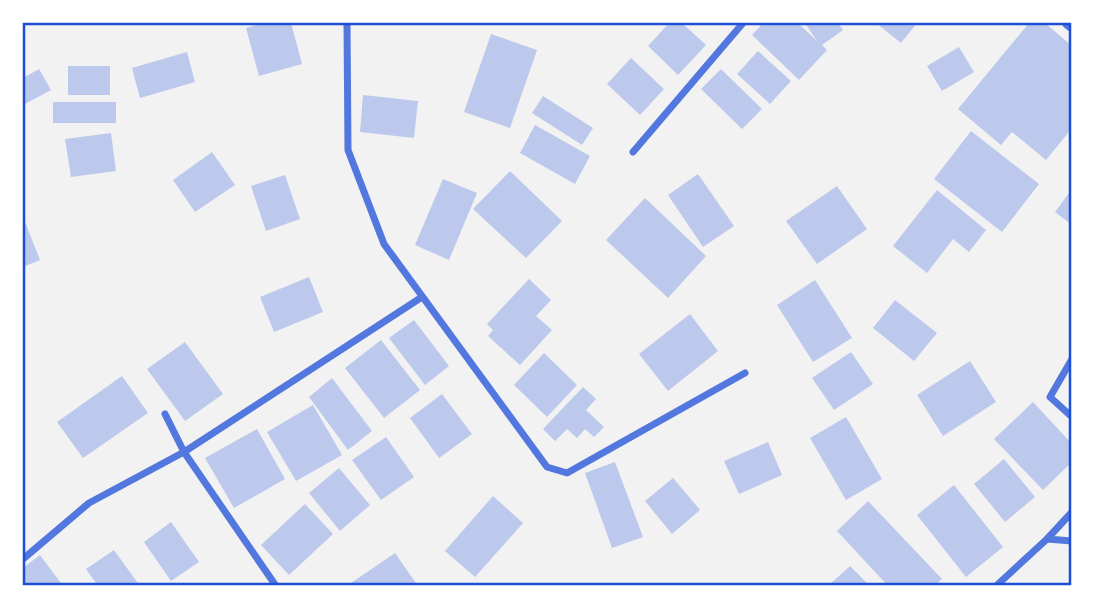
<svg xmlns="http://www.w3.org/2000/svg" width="1095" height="609" viewBox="0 0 1095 609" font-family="'Fira Sans',sans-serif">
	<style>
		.building { fill: #bdc9ec }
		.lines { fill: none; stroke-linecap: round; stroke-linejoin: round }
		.minor { stroke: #5277de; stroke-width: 7 }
		.tertiary { stroke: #5277de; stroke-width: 12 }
		.neatline { fill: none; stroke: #1d4ed8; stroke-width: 2.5 }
	</style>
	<rect width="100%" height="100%" fill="#f2f2f2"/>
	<path class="building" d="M264,23H291L302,64L259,76L246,28Z
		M669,23H682L706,45L678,75L648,46Z
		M763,23H798L817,41L805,23H838L843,30L822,45L827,50L799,80L752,35Z
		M876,23H917L901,43Z
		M1029,23H1045L1072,46V128L1046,160L1012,132L1001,145L958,109Z
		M491,34L537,50L510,128L464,112Z
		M959,47L974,72L942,91L927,66Z
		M758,51L791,81L770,104L737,74Z
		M187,52L195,82L140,98L132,68Z
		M631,58L664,89L640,115L607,84Z
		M68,66H110V95H68Z
		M39,69L51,90L23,105V78Z
		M721,69L762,109L742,129L701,89Z
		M363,95L418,101L414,138L360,132Z
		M543,96L593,128L582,145L532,113Z
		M53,102H116V123H53Z
		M535,125L590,156L575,184L520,153Z
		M971,131L1039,184L1002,232L934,179Z
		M111,133L116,171L71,177L65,139Z
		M212,152L235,185L195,212L173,180Z
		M510,171L562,221L526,258L473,209Z
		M698,174L734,226L703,247L668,195Z
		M285,175L300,219L266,231L251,186Z
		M443,179L477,193L449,260L415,245Z
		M837,186L867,229L817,264L786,221Z
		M1072,189V225L1055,212Z
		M937,190L986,230L969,252L953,239L927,273L893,246Z
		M645,198L706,256L668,298L606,240Z
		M23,217L40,260L23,267Z
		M309,277L323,312L274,332L260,297Z
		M529,279L551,300L536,316L552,330L520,365L488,336L493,330L487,324Z
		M815,280L852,338L813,362L777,305Z
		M895,300L937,333L914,361L873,328Z
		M690,314L718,351L668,391L639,354Z
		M414,320L449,366L425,385L389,338Z
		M381,340L420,390L384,418L345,368Z
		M185,342L223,394L185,421L147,369Z
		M851,352L873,384L834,410L812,378Z
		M544,353L577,385L547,417L514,385Z
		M970,361L996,402L943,436L917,395Z
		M122,376L148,413L83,458L57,422Z
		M332,378L372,431L348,450L309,397Z
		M583,387L596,399L586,410L604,427L594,437L585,429L577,438L567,429L555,441L543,429Z
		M442,394L472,434L439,458L410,418Z
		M1033,402L1072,444V462L1043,490L994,439Z
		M313,405L342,455L296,481L267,432Z
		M846,417L882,479L846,500L810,438Z
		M257,429L285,479L234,508L205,458Z
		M386,437L414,477L381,500L352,460Z
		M768,442L782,475L739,494L724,461Z
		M1004,459L1035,497L1005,522L974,484Z
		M615,462L643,537L612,548L585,473Z
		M339,468L370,505L340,531L309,493Z
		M673,478L700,510L672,534L645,501Z
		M954,485L1003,547L966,577L917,515Z
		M493,496L523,523L475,577L445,551Z
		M868,501L942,579L934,586H888L837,531Z
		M305,504L333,534L289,575L261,545Z
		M171,522L199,562L171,581L144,542Z
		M114,550L140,586H98L86,569Z
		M395,553L418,586H353L351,583Z
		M40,555L63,586H27L23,580V568Z
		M850,566L870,586H828Z"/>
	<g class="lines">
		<path class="minor" d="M347,23L348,150L384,244L547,467L567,473L745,373
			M633,152L743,23
			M1072,359L1050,397L1072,417
			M165,414L184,452L276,586
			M1047,539L1072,541
			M23,559L89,503L184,452L422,297
			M996,586L1047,539L1072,512"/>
		<path class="tertiary" d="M1068,23L1072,26"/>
	</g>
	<rect width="1095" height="609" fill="none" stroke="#ffffff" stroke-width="49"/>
	<rect x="24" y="24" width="1046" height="560" class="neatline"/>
</svg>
